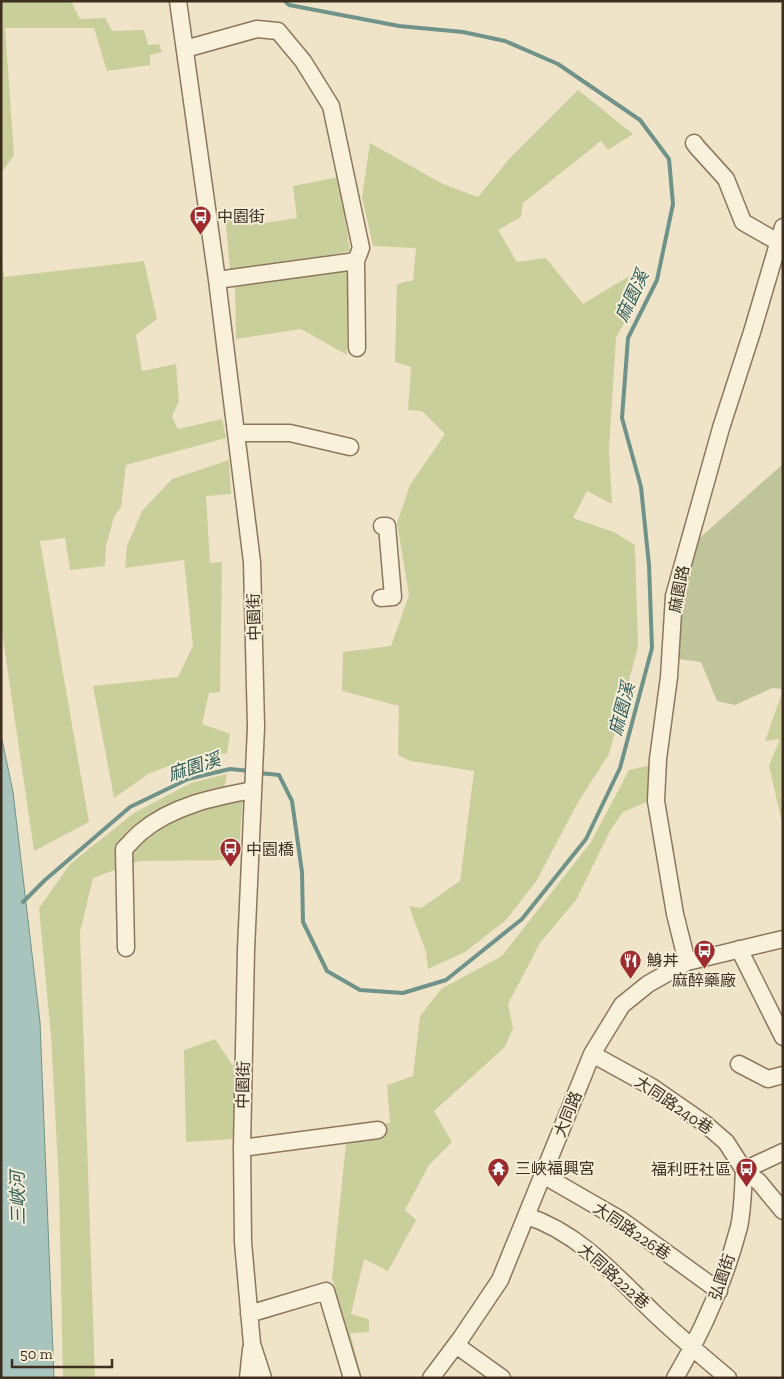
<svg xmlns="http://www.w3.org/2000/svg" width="784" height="1379" viewBox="0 0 784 1379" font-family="'Zilla Slab','Noto Sans TC',serif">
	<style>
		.green { fill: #c9cf9b }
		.cemetery { fill: #bfc49a }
		.water { fill: #a9c4bc; stroke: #6f938a }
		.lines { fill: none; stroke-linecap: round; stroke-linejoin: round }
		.stream { stroke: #6f938a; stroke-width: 4 }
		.minor-casing { stroke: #8d765c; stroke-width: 19 }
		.minor { stroke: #faf1dc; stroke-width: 16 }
		.labels { text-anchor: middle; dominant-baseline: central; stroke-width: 4; stroke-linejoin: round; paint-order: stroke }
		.poi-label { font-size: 16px; fill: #3d2e20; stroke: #f7eed8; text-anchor: start }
		.street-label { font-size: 16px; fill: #3d2e20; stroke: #f7eed8 }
		.water-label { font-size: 18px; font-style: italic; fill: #2f5d5a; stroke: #f7eed8 }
	</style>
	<rect width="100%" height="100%" fill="#f0e4c8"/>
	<path class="green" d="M1,1H71L80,19L105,18L112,31L144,30L148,45L159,44L162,52L150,55V65L107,71L94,28H5L14,155L1,173Z
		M578,90L633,134L608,150L601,141L523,203L521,217L498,230L517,262L546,258L583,304L639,270L644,286L616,338L609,449L612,504L587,491L573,518L614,532L635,545L638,647L609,754L577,804L537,880L506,920L465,952L428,969L426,952L409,906L421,908L460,881L474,771L411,761L398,755L399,706L342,691L343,652L391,646L409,595L397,523L410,485L445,434L422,411L408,410L411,367L395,362L397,284L413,280L416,248L373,246L362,197L370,143L443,184L478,197L509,159Z
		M339,177L350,251L304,260L230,270L225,212L261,207L264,223L297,218L293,186Z
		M1,253L4,277L144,261L157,319L136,335L142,371L176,364L179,401L172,417L178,429L222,419L226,438L126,465L121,507L114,517L106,546L105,566L70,570L65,538L40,541L89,822L34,851L1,625Z
		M347,270V355L301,329L236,339L235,282Z
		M229,460L231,494L206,496L210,563L222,562L220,692L209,693L202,724L230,734L227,753L184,760L148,774L114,798L93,686L178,677L193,646L184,560L125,568L127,546L142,511L172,479Z
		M783,690V828L769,765L780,739L765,741Z
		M651,765L649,801L623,812L610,831L576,900L540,943L508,1004L513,1028L505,1047L434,1111L452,1142L429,1165L405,1210L416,1220L388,1271L364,1259L351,1314L369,1319V1332L350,1333L362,1378H358L340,1305L332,1279L348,1125L390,1123L387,1085L413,1076L420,1016L441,989L502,956L591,842L629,770Z
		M227,774L222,799H243L238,860L139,861L93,878L80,932L95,1378H63L59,1185L51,1036L39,908L70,864L134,813L191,783Z
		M215,1039L235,1069L233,1139L186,1142L184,1050Z"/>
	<path class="cemetery" d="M783,464V689L772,688L735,705L717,701L701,662L679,659L677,612L694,543Z"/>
	<path class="water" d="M1,735L13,792L40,1022L54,1378H1Z"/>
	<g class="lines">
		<path class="stream" d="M259,773L279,775L292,801L302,872L303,922L327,971L360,990L403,993L446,980L522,919L586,839L620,768L652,648L649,565L641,487L622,418L628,338L657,280L673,204L669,159L640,120L558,64L505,41L463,32L399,26L289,5L285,1
			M23,902L45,880L130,807L188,779L230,769L250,771"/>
		<defs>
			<path id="minor" d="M178,1L217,280L252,562L256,727L246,950L242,1148L243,1242L252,1344L263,1378
				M185,49L257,29L278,31L303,61L331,106L361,248L356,261L217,280
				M694,143L697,147L726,179L743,222L778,242
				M356,261L357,348
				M236,433H290L350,447
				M381,598L393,597L387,526H382
				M126,948L124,849C130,843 135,837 141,832C172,806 214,797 253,790
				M739,949L783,1037
				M687,962L675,914L656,801L658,759L669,677L674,596L721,428L752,332L783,227
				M592,1054L652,1087L704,1123L726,1142L744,1170L759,1182L783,1211
				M739,1064L768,1079L783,1075
				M242,1148L378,1130
				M744,1170L783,1152
				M543,1175L621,1220L719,1291
				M527,1216C579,1233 615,1275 653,1312C677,1335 703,1357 728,1378
				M249,1314L326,1291L352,1378
				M456,1345L502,1378
				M248,1378L251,1349
				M431,1378L461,1338L500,1280L592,1054L622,1005L648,984L687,962L783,939
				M675,1378C703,1331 725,1280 739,1227C743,1208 743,1188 744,1170"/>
		</defs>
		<use href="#minor" class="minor-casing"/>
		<use href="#minor" class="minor"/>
	</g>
	<defs>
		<symbol id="bus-pin" viewBox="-11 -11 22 30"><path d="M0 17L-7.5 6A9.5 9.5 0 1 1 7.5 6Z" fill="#9e2a2b" stroke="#f7eed8"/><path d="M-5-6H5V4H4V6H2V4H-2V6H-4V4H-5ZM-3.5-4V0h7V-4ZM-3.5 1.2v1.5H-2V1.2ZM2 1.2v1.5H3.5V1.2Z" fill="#fff"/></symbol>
		<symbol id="restaurant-pin" viewBox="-11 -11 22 30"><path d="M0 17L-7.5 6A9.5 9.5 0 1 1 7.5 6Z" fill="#9e2a2b" stroke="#f7eed8"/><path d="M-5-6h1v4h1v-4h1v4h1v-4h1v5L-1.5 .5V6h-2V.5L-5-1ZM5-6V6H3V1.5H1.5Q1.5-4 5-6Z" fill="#fff"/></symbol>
		<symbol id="temple-pin" viewBox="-11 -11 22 30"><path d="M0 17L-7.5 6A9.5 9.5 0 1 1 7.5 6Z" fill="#9e2a2b" stroke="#f7eed8"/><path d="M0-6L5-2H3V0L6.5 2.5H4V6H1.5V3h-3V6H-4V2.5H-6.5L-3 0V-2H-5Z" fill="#fff"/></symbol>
	</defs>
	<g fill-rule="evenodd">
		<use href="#bus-pin" x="188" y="204" width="25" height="34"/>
		<use href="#bus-pin" x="218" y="836" width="25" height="34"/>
		<use href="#bus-pin" x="692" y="938" width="25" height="34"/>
		<use href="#restaurant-pin" x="618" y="948" width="25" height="34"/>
		<use href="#temple-pin" x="486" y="1156" width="25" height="34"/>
		<use href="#bus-pin" x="734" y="1156" width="25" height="34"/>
	</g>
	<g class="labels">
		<g class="poi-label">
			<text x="217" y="216">中園街</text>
			<text x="246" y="849">中園橋</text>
			<text x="647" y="960">鯓丼</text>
			<text x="704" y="980" text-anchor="middle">麻醉藥廠</text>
			<text x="515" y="1168">三峽福興宮</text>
			<text x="731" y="1169" text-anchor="end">福利旺社區</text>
		</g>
		<g class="street-label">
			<text transform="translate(679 589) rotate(-79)">麻園路</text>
			<text transform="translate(254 617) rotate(-92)">中園街</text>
			<text transform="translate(243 1085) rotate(-89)">中園街</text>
			<text transform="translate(674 1105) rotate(34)">大同路240巷</text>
			<text transform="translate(568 1114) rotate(-68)">大同路</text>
			<text transform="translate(632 1231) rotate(34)">大同路226巷</text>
			<text transform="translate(614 1276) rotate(42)">大同路222巷</text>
			<text transform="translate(722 1277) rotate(-71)">弘園街</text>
		</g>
		<g class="water-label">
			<text transform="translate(632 296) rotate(-65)">麻園溪</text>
			<text transform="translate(622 709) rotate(-75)">麻園溪</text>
			<text transform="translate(194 767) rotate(-18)">麻園溪</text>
			<text transform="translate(18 1198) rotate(-91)">三峽河</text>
		</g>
	</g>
	<rect width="784" height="1379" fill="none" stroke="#3d2e20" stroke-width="5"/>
	<path d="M12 1359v8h100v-8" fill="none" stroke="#3d2e20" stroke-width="2.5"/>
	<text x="20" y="1359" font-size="15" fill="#3d2e20" stroke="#f7eed8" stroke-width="4" paint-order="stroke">50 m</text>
</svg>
